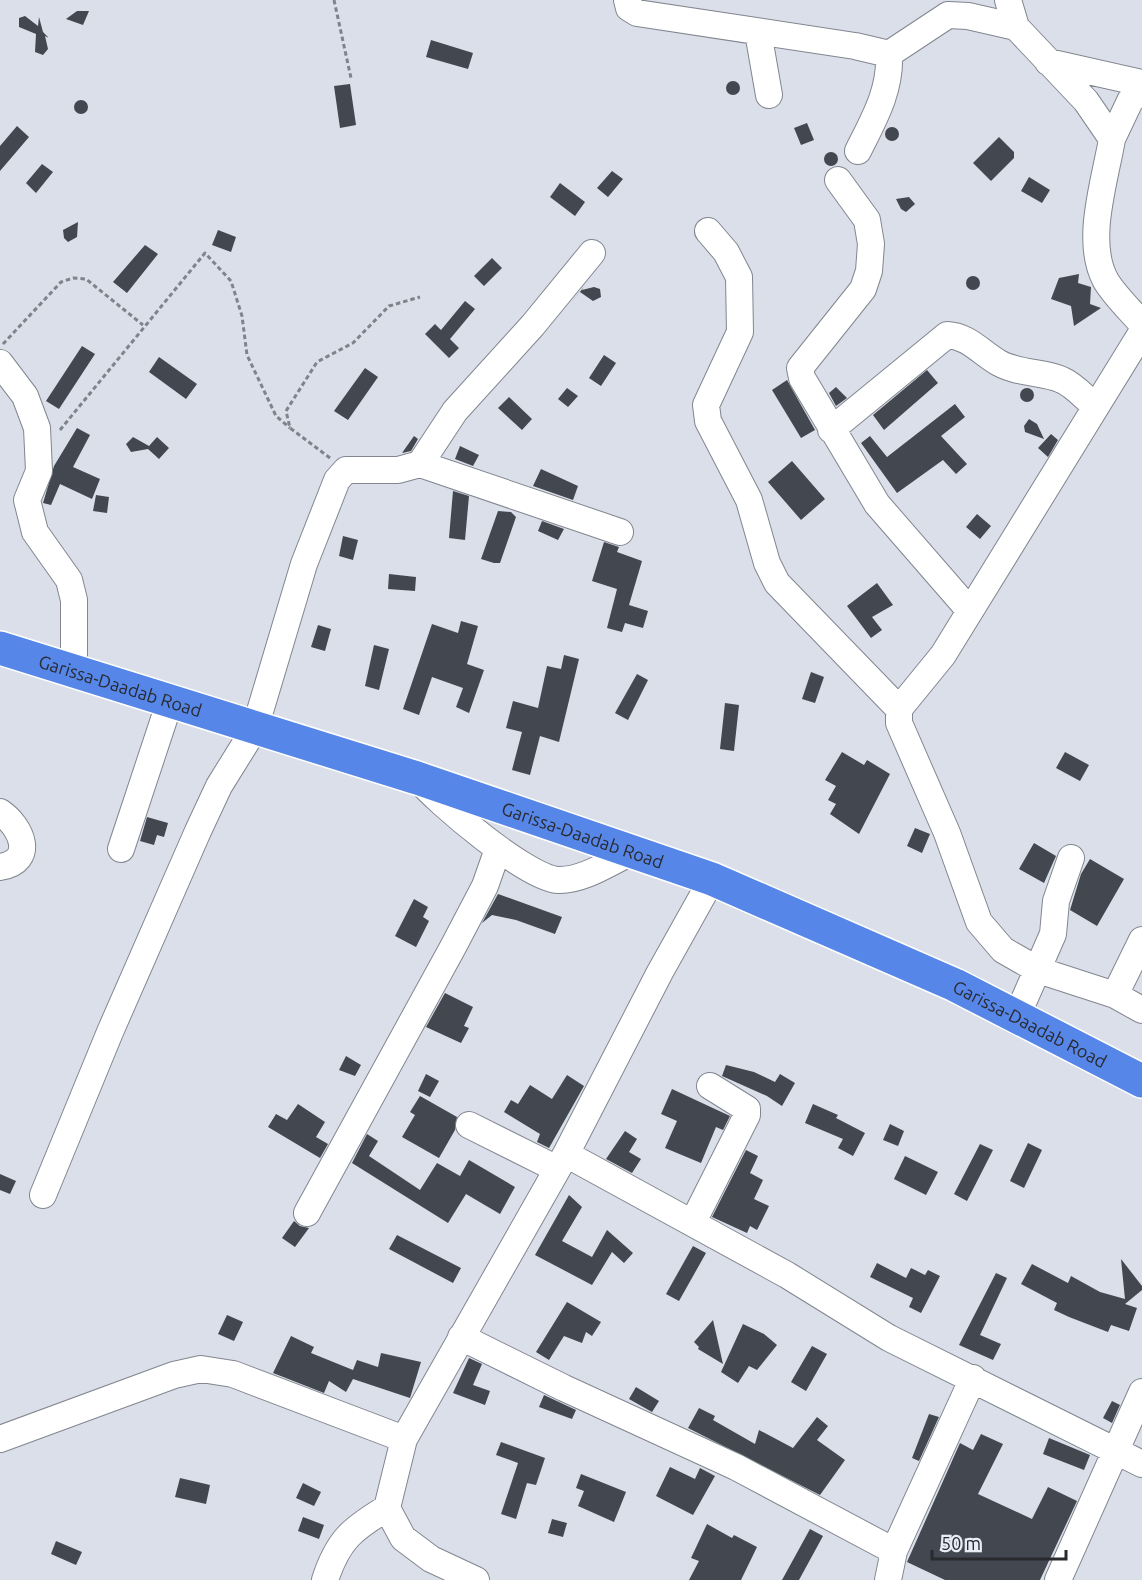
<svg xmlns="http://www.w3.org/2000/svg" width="1142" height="1580" viewBox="0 0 1142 1580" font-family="Ubuntu,sans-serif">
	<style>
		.building { fill: #43474f }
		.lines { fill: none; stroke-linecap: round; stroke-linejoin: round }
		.minor-casing { stroke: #81868f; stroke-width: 28 }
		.highway-casing { stroke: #fff; stroke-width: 36 }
		.path { stroke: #7f838a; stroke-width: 3; stroke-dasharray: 4.5 3; stroke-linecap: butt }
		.minor { stroke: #fff; stroke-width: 26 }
		.highway { stroke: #5686e8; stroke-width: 33 }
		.labels { text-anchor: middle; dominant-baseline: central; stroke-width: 6; stroke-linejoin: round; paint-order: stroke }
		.street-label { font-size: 18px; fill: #282a2e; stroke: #e7ecf6 }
	</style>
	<rect width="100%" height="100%" fill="#dadfe9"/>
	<path class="building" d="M77,11H89L83,25L66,19Z
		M25,16L38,26L39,17L43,32L49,38L45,36L48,49L43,55L35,52L36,34L19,27V18Z
		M431,40L473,53L468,69L426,57Z
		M726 88a7 7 0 1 1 14 0a7 7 0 1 1-14 0Z
		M350,84L356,125L340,128L334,86Z
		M74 107a7 7 0 1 1 14 0a7 7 0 1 1-14 0Z
		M807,123L814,140L801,145L794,128Z
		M17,126L29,137L0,171V146Z
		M885 134a7 7 0 1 1 14 0a7 7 0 1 1-14 0Z
		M999,137L1014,152V158L991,181L973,163Z
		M824 159a7 7 0 1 1 14 0a7 7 0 1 1-14 0Z
		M42,164L53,172L36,193L26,183Z
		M612,171L623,179L608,197L597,188Z
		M1029,177L1050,190L1042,203L1021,191Z
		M560,183L585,202L575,216L550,197Z
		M909,197L915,204L906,212L901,209L896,199Z
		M78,222L77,237L68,242L64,238L63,230Z
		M218,230L236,237L231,252L212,245Z
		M145,245L158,254L127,293L113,282Z
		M492,258L502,268L484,286L474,276Z
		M1079,274L1078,283L1091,287L1090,304L1101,308L1074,326L1071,306L1051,299L1059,278Z
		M966 283a7 7 0 1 1 14 0a7 7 0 1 1-14 0Z
		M584,287L582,290L594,287L600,289L601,297L593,301L580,292L570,304Z
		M465,301L475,309L450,339L459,348L449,358L425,334L435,324L441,330Z
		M82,346L95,354L59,409L46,401Z
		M604,355L616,363L601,386L589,378Z
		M159,357L197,384L186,399L149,372Z
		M365,368L378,377L348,420L334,411Z
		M927,370L938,383L884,430L873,415Z
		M787,380L815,430L801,438L772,390Z
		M836,387L847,398L836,406L829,393Z
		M1020 395a7 7 0 1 1 14 0a7 7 0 1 1-14 0Z
		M567,388L578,396L568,407L558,399Z
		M509,397L532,419L522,430L498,408Z
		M955,404L965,417L941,436L967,464L956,474L943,460L897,493L861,443L870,436L887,457Z
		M1029,419L1037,424L1044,439L1025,432L1024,426Z
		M77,428L90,435L73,467L100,479L92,499L60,484L51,505L43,503L54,466Z
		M1051,434L1058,440L1048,457L1038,448Z
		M414,436L418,439L411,451L402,453Z
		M133,437L149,446L157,437L169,448L159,459L148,449L131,452L126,444Z
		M460,446L479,455L473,466L455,459Z
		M792,461L825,499L801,520L768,482Z
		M541,469L578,486L573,500L533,486Z
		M453,491L469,496L465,540L449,538Z
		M96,495L109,497L107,513L93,511Z
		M498,511L511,512L516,517L500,563H494L481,559Z
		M977,514L991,526L980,539L966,527Z
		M542,521L564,529L558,540L538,531Z
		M343,536L358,540L353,560L339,556Z
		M604,542L619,547L617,552L642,561L629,605L648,611L643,628L625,623L622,632L607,628L617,589L592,581Z
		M389,574L416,577L415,591L388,589Z
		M877,583L893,605L872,617L882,630L871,638L847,606Z
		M461,621L478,626L467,664L484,670L469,713L456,707L463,688L432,677L419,715L403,709L432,624L458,633Z
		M318,625L331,629L325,651L311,647Z
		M374,645L389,649L379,690L365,686Z
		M564,655L579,659L559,742L540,736L530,775L512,770L522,732L506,728L513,701L538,708L547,666L561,669Z
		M811,672L824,677L815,703L802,699Z
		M637,674L648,680L628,720L615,713Z
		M725,703L739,705L734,751L720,749Z
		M842,752L864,765L867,760L890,774L859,834L830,814L836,804L828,800L836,786L825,780Z
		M1065,752L1089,765L1080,781L1056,768Z
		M147,817L168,823L164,837L157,835L154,845L140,841Z
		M915,828L930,834L922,853L907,846Z
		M1034,843L1056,856L1044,883L1019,869Z
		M1090,859L1124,879L1097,926L1070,910L1081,874Z
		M498,894L562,917L555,934L516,920L492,915L482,923Z
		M414,899L428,907L423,917L429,921L416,947L395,936Z
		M445,993L473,1007L464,1026L469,1028L461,1043L426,1027Z
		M346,1056L361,1065L355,1076L339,1070Z
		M726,1065L754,1072L775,1082L780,1074L795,1083L782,1106L767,1096L722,1076Z
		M426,1074L439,1081L430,1097L418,1091Z
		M567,1075L584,1086L549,1148L537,1142L540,1134L504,1112L511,1100L518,1104L530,1085L552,1099Z
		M672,1089L730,1116L723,1130L716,1127L701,1163L665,1148L677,1121L661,1114Z
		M420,1096L457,1117L455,1130L439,1158L402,1137L415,1115L410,1112Z
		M298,1104L325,1122L316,1137L328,1144L320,1158L268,1127L276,1114L287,1120Z
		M813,1104L838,1115L836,1118L865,1133L853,1156L838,1148L843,1139L805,1123Z
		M890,1124L904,1131L898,1146L883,1140Z
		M625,1131L637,1139L629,1152L641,1159L632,1173L606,1159Z
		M367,1134L378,1141L369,1156L420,1190L437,1163L460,1176L469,1160L515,1187L500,1214L466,1194L448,1223L352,1163Z
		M1028,1143L1042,1150L1024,1188L1010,1181Z
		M980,1144L993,1150L967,1201L954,1194Z
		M746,1150L758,1156L750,1173L763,1180L754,1199L769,1206L757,1230L750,1226L747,1233L712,1217Z
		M905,1156L938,1172L926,1195L894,1179Z
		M0,1174L16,1181L10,1194L0,1190Z
		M569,1195L582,1207L562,1241L592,1257L607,1230L633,1253L624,1263L612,1252L592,1285L535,1255Z
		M294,1221L300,1226L309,1228L295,1247L282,1238Z
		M397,1235L461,1268L453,1283L389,1249Z
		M693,1246L706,1253L679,1301L666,1294Z
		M1121,1259L1142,1286V1290L1125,1304L1137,1308L1129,1331L1111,1325L1108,1332L1069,1317L1054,1310L1057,1303L1021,1284L1032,1264L1068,1283L1071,1276L1100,1292L1125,1299Z
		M877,1263L906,1278L911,1268L925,1275L928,1270L940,1276L921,1313L909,1307L913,1298L870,1277Z
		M996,1273L1007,1278L980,1335L1001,1344L993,1360L959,1345Z
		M567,1302L601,1322L592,1336L586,1332L582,1343L564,1336L549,1360L536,1352Z
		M227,1315L243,1322L234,1341L218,1334Z
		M713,1320L723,1364L698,1349L699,1347L694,1342Z
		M743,1324L764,1334L777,1345L757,1370L749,1366L738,1383L721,1372Z
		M291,1336L314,1347L311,1353L353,1370L357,1360L378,1367L381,1353L421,1362L410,1398L353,1379L346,1392L329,1381L324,1393L273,1373Z
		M812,1346L827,1354L806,1391L791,1382Z
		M469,1358L482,1364L473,1385L490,1391L485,1405L453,1393Z
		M636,1387L659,1401L652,1412L629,1399Z
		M544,1395L576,1410L572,1419L539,1407Z
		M1112,1401L1120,1405L1112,1423L1103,1418Z
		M699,1408L715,1416L713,1420L755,1444L759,1430L793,1448L817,1417L828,1426L817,1440L845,1460L820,1495L688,1428Z
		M929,1414L939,1417L919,1461L912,1458Z
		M981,1434L1003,1444L978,1494L1032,1519L1048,1487L1077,1501L1040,1580H945L907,1562L960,1443L973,1450Z
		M1049,1438L1090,1455L1084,1470L1043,1454Z
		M501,1442L545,1458L536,1485L527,1483L516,1519L501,1514L518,1463L496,1455Z
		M670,1467L695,1479L700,1468L715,1476L693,1515L656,1496Z
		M581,1474L626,1492L614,1522L578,1506L584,1491L576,1488Z
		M180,1478L210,1485L206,1504L175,1497Z
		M303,1483L321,1492L314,1506L296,1498Z
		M303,1517L324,1525L319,1539L298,1531Z
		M552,1519L567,1523L563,1537L548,1533Z
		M707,1524L732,1538L734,1535L757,1547L741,1580H689L699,1561L691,1558Z
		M810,1529L823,1536L799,1580H782Z
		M56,1541L82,1552L76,1565L51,1554Z"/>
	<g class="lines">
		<defs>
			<path id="minor" d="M627,0L629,8L637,13L855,46L889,54L948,15L968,16L1016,27L1008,0
				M1016,27L1086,101L1112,139C1105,181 1084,242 1106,281C1115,296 1131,311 1142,324
				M758,32L769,95
				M1048,62L1142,83
				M1112,139L1130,101L1142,89
				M858,151C874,119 891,90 889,54
				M838,180L867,220L871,244L869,271L863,289L800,368L802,378L877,504L970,611
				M708,231L726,252L739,277L740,332L706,405L708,421L749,500L767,563L777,583L899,709
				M1142,332L943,655L899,709V723L947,833L979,922L1003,950L1038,970L1115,995L1142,1010
				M0,363L25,396L37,428L39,471L27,500L35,532L69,580L74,600V671
				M831,430L947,335C969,336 981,353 999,363C1019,374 1046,372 1062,380C1074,385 1085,398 1095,406
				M420,464L455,411L533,325L592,253
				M417,778C438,803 527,878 558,880C583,881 610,862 632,852
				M0,812C21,826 37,861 0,867
				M121,849L170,701
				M1115,995L1142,940
				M1017,1016L1053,934L1056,901L1071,858
				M469,1125L557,1169
				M566,1154L787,1275L889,1338L1142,1464
				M43,1195L110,1032L198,831L219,786L255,728L304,564L337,480L346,470H398L420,464L620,532
				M307,1213L453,947L485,886L498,849
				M693,1222L747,1115V1109L710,1086
				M461,1337L564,1388L736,1467L894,1551
				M0,1439L174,1375L201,1369L233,1374L404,1439
				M325,1580C338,1540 352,1529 387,1508
				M476,1580L431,1559L403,1538L387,1508L404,1439L566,1154L660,972L712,879
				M888,1580L894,1551L973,1378
				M1058,1580L1142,1392"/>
			<g id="highway">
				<path id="s1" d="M0,648L417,778L712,879L955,985L1142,1081"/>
			</g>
		</defs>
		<use href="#minor" class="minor-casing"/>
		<use href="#highway" class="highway-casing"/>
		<path class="path" d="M334,0L351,78
			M3,344L61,282L73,278L86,279L143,325
			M60,430L205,253L231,281L242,316L247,355L276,416L290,428
			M330,458L290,428L286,411L317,362L353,343L389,306L420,297"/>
		<use href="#minor" class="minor"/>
		<use href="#highway" class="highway"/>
	</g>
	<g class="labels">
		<g class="street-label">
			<text stroke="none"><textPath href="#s1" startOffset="126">Garissa-Daadab Road</textPath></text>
			<text stroke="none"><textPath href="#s1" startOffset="612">Garissa-Daadab Road</textPath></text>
			<text stroke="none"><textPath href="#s1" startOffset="1098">Garissa-Daadab Road</textPath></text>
		</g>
	</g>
	<path d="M932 1550v9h134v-9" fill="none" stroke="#282a2e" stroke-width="3"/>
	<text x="941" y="1550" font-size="18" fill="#282a2e" stroke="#e7ecf6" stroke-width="4.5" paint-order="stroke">50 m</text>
</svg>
